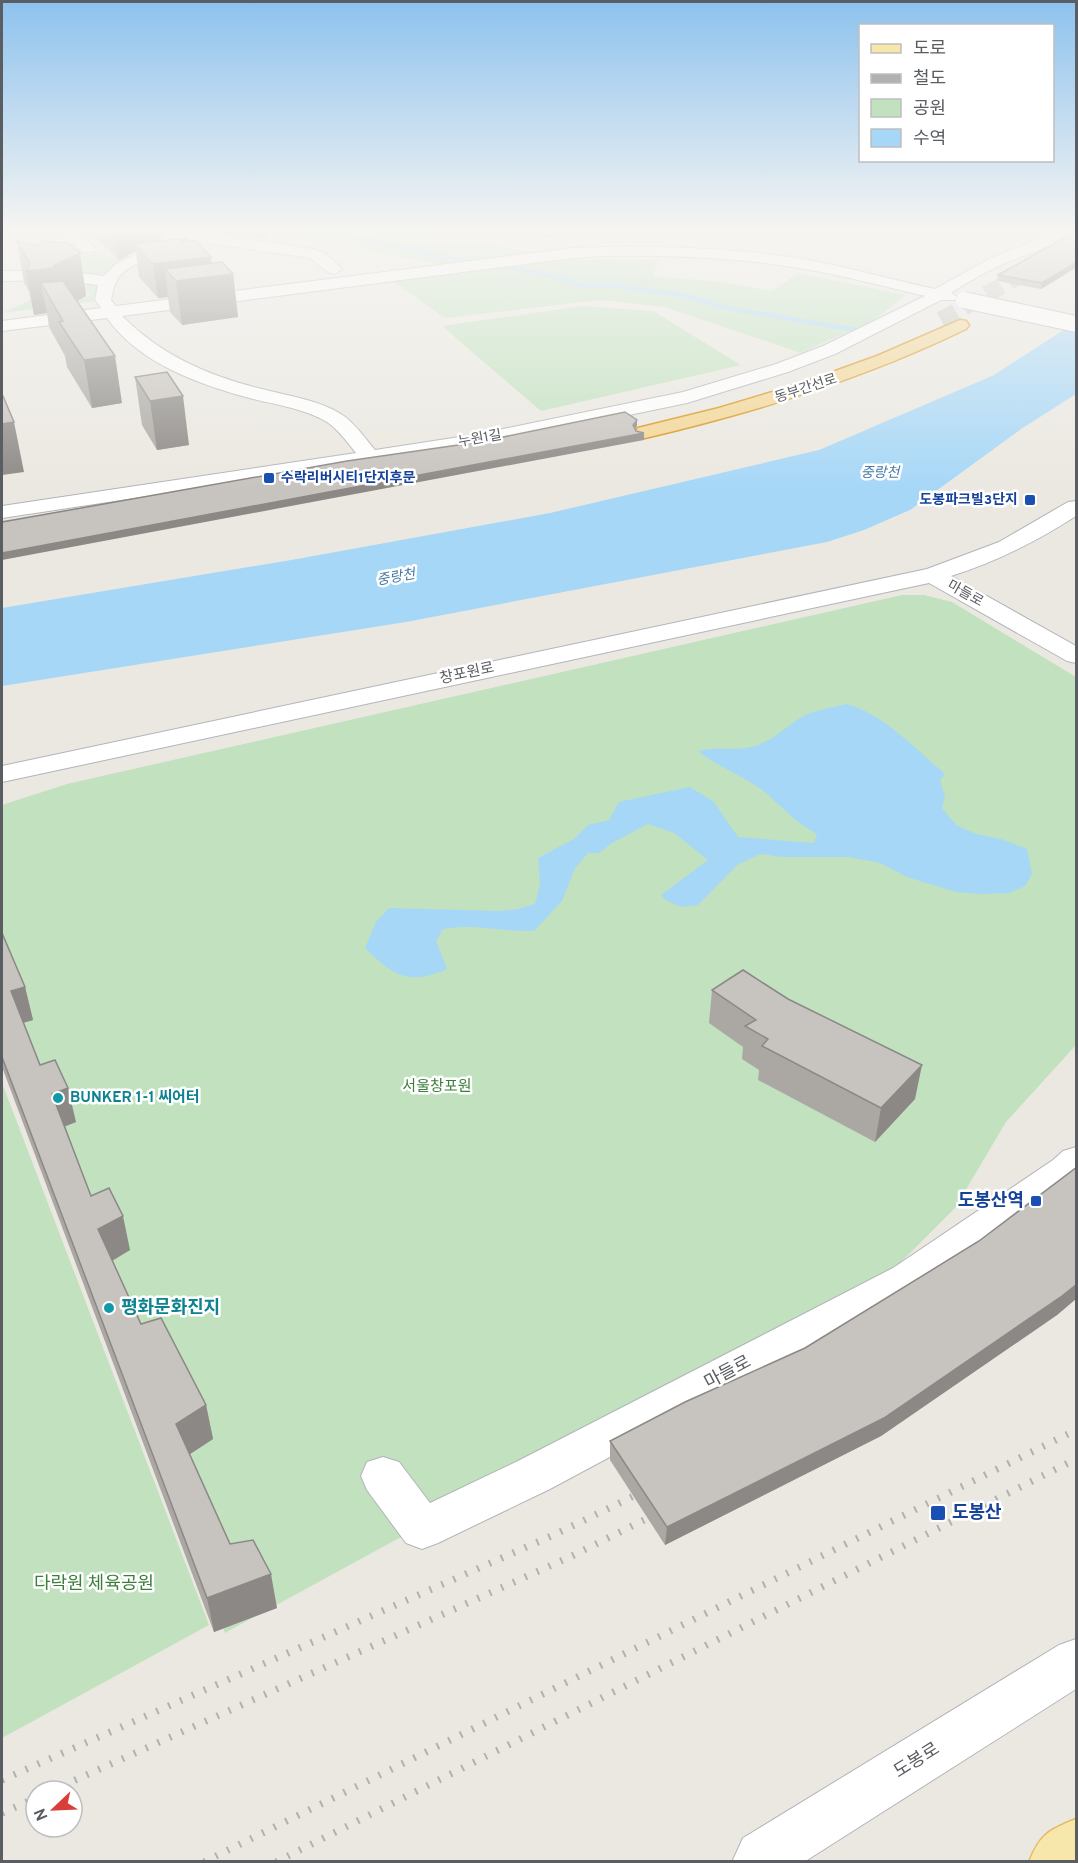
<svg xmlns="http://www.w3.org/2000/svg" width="1078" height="1863" viewBox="0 0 1078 1863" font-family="Overpass,'Noto Sans KR',sans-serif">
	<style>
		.green { fill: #c1e1bf }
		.water { fill: #a6d7f7 }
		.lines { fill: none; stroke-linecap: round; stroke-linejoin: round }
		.stream { stroke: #a6d7f7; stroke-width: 4.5 }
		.highway-tunnel { stroke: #c7c5c1; stroke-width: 17; stroke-dasharray: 17 9; stroke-linecap: butt }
		.minor-casing { stroke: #b2b4b8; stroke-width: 2 }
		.major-casing { stroke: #e4b962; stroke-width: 3 }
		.highway-casing { stroke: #d89114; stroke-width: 3 }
		.minor { fill: #fff; fill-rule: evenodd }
		.major { fill: #f7e7aa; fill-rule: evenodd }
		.highway { fill: #f3d591; fill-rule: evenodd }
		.rail { stroke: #b0b1b1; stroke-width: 7; stroke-dasharray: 2 11; stroke-linecap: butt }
		.minor-bridge-casing { stroke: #b2b4b8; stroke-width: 18; stroke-linecap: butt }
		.minor-bridge { stroke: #fff; stroke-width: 16 }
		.wall { fill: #aba8a3 }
		.shaded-wall { fill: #8b8885 }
		.building { fill: #c7c3be; stroke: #8b8885; stroke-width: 1.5 }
		.transit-dot { fill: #1a4fb4; stroke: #fff; stroke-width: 2 }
		.culture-dot { fill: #0f9aa8; stroke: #fff; stroke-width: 2 }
		.labels { text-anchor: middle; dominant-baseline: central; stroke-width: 5; stroke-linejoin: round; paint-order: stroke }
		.far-street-label { font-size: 14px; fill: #5a5d61; stroke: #fff }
		.far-water-label { font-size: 14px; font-style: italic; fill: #4679a6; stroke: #fff }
		.far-transit-label { font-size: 14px; font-weight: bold; fill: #164399; stroke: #fff; text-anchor: start }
		.street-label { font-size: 15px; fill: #5a5d61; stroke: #fff }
		.park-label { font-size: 15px; fill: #3c7e3b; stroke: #fff }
		.culture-label { font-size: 15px; font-weight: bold; fill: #0d838f; stroke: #fff; text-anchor: start }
		.near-transit-label { font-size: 18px; font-weight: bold; fill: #164399; stroke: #fff; text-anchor: end }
		.near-culture-label { font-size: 18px; font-weight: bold; fill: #0d838f; stroke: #fff; text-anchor: start }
		.near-street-label { font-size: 18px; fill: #5a5d61; stroke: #fff }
		.near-park-label { font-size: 18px; fill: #3c7e3b; stroke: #fff }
	</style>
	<rect width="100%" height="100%" fill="#ebe8e1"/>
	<path class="green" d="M254,229H402L574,259L658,260L653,276L722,282L772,291L798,273L906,295L874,320L801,353L665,307L600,300L445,318L394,282L439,264Z
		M103,252L107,256L131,257L103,276L79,274L75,258Z
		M67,277L101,282L96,301L2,313L27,302L31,298L27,293L38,295L39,298L31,303C53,306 73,304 92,294L81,291L87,286L66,283L49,286Z
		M583,306L653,311L741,365L541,411L442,326Z
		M902,595H924L952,602L1076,677V1045L1006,1122L955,1208L896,1267L225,1633L2,993V805L67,784Z
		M2,1083L209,1625L2,1738Z"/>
	<path class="water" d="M1076,322V394L1021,429L910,510L864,530L827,542L406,622L2,686V608L297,559L550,513L819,450L994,375Z
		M847,704C885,715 915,749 945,774L940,780L945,797L942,808L956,825L976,834L1001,839L1027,849L1032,874L1025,886L1009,893L978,894L956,892L907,877L880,863L849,857H783L760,854L737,865L698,905L681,907L666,900L661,895L708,860L674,833L648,824L612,843L599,853H588L575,868L562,901L534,931C502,932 476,923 443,929L436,941L447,969C408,986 394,976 365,948L376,922L389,908L499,911L518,909L535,904L540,885L538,858L574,839L588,825L609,820L619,802L690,787L714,802L738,837L814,843L817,834C795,823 781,805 762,790C742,775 718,767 698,751C719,746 738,752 758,745C773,739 782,731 794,722C809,711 829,708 847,704Z"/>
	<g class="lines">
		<path class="stream" d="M318,229L430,255L480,263
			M494,265L535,272L582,285L617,286L680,295L732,309L856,330"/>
		<path class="highway-tunnel" d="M941,320L1076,244"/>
		<defs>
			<path id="minor" d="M2,229H29L22,233L2,235Z
				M59,229H75L96,249L93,252H83Z
				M161,229H175L313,249L326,254L342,269L334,274L328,272L310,258L178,239C162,259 126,261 116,282C113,287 113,294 111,300L116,306L573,248C648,245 723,247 797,258C844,266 889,279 935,289L991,258L1031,242L1054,229H1072C1057,247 1022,255 1001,265C984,273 967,282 951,293L957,297L955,300H941L835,354L788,372L687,403L479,446L2,518V506L356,453C347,442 339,430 327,422C305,409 278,405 253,399C201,385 139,364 107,318L2,331V321L101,308L95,300L98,285L57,280L2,281V271L57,270L104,276L116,264L159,242L163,237ZM601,256C667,255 733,257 799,268C841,275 883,286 925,296L823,346L776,364L683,392L479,434L375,450C365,438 356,425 344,416C321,400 288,396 262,389C208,376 161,355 122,316L573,258Z
				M1076,501V516C1037,541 996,562 951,576L1076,646V663L1067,661L929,583L2,782V766L927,569L999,542L1068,502Z
				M1076,1147V1181L921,1290L550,1489L438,1543L422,1549L406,1543L367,1490L361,1476L367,1462L383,1457L399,1462L430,1503L518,1461L893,1268L1053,1160L1063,1151Z
				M1076,1639V1689L804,1862H732L743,1838L1059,1645Z"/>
			<path id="major" d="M1076,1819V1862H1029C1040,1834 1049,1830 1076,1819Z"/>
			<path id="highway" d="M960,320L966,321L969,325L966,329C863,379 756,412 645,438L638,436L635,432L638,428L719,408L799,384L877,356Z"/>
		</defs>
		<use href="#minor" class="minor-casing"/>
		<use href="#major" class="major-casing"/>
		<use href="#highway" class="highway-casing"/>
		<use href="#minor" class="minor"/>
		<use href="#major" class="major"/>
		<use href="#highway" class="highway"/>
		<path class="rail" d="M2,1780L558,1533L648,1489
			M51,1791L574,1555L662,1511
			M2,1813L36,1798
			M204,1862L1076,1430
			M276,1862L1076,1459"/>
		<defs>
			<path id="minor-bridge" d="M964,300L1076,324"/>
		</defs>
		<use href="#minor-bridge" class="minor-bridge-casing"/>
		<use href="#minor-bridge" class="minor-bridge"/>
	</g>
	<path class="wall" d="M87,229H160L161,236L158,240L155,242L188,238V241L212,263L233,274L238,317L182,325L170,312L168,297L158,298L139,277L136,251L119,260Z
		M192,229H269V236L262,239Z
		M492,229H552V238Z
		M595,229H648L640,235Z
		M1077,231V267L1041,289L997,281L998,275Z
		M17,241L80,253L86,296L77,301L122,403L92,408L67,367L65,356L49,327L47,313L34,315L30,293L24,283Z
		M135,377L189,445L157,450L142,425Z
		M1077,534V550L1075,542Z
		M2,933L25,987L33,1020L23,1023L40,1065L76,1122L65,1126L91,1196L130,1250L112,1260L141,1324L206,1405L213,1439L190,1454L230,1544L277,1608L214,1632L2,1067Z
		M712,990L915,1099L875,1142L758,1080L759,1070L742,1059L743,1047L709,1023Z
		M1077,1167V1298L1057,1315L881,1436L665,1545L610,1460V1441L805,1348L979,1241Z"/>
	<path class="shaded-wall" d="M115,229H160L161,236L158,240L140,249L134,244L136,251L119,260Z
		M261,229H269V236L262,239Z
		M640,229H648L640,235Z
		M188,238L191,260L211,257L213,276L233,274L238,317L182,325L176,281L165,269L168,297L158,298L153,264L179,242Z
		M80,253L86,296L61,309L41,283L47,313L34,315L26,271L53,266Z
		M1077,262V267L1041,289L1042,283Z
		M115,356L122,403L92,408L84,360Z
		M183,396L189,445L157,450L150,401Z
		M637,420V426L633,432V425Z
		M14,422L24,472L2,475V424Z
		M644,433V440L2,560V553Z
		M25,987L33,1020L19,1024L11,991Z
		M922,1065L915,1099L875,1142L881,1108Z
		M68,1088L76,1122L61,1128L52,1094Z
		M123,1216L130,1250L107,1264L98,1229Z
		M1077,1284V1298L1057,1315L881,1436L665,1545L667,1527Z
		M206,1405L213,1439L184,1458L176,1424Z
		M271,1574L277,1608L214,1632L207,1598Z"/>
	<path class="building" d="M1077,231V262L1042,283L998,275Z
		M188,238L179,242L196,240L211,257L153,264L134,244Z
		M17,241L39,246L42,241L68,243L80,253L53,266L54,268L26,271L30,264Z
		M222,262L233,274L176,281L165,269Z
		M63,281L115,356L84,360L59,322L63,321L41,283Z
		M167,372L183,396L150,401L135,377Z
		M3,396L14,422L2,424V397Z
		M625,412L637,420L633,425L636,431L644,433L2,553V522L347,461L479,442Z
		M2,933L25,987L11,991L40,1065L55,1060L68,1088L52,1094L91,1196L109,1188L123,1216L98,1229L141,1324L161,1318L206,1405L176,1424L230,1544L253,1540L271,1574L207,1598L2,1057Z
		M743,970L788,999L922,1065L881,1108L762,1046L768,1039L745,1026L756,1020L712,990Z
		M1077,1167V1284L1062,1296L884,1418L667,1527L610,1441L685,1402L805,1348L979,1241Z"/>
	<linearGradient id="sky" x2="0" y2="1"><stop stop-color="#8dc2ee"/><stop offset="0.47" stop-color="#f6f5f2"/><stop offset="1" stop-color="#f6f5f2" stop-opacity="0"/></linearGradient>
	<rect width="1078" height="490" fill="url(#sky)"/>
	<g class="transit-dot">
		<rect x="263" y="472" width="12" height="12" rx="3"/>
		<rect x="1024" y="494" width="12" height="12" rx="3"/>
		<rect x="1030" y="1195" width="12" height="12" rx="3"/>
		<rect x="930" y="1505" width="16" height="16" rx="3"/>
	</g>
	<g class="culture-dot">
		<circle cx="58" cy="1098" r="6"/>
		<circle cx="109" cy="1308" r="6"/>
	</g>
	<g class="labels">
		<g class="far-street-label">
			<text transform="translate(806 389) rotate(-18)">동부간선로</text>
			<text transform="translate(480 439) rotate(-10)">누원1길</text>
			<text transform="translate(965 594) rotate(29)">마들로</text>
		</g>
		<g class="far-water-label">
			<text x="880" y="473">중랑천</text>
			<text transform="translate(396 578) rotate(-10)">중랑천</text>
		</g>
		<g class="far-transit-label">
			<text x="281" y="478">수락리버시티1단지후문</text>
			<text x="1018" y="500" text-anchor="end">도봉파크빌3단지</text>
		</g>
		<g class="street-label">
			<text transform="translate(467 674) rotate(-12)">창포원로</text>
		</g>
		<g class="park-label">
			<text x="437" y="1087">서울창포원</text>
		</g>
		<g class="culture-label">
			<text x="70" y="1098">BUNKER 1-1 씨어터</text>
		</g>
		<g class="near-transit-label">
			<text x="1024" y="1201">도봉산역</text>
			<text x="952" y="1513" text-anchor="start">도봉산</text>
		</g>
		<g class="near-culture-label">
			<text x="121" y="1308">평화문화진지</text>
		</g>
		<g class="near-street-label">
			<text transform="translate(728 1373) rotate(-28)">마들로</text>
			<text transform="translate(917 1761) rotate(-32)">도봉로</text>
		</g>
		<g class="near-park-label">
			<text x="94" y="1584">다락원 체육공원</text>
		</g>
	</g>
	<rect width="1078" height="1863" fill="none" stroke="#5a5d61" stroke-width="6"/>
	<rect x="859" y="24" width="195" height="138" fill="#ffffff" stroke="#bdbec0" stroke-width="1.5"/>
	<rect x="871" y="44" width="30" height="9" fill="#f7e7aa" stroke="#bdbec0" stroke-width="1.5"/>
	<text x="913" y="54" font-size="18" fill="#5a5d61">도로</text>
	<rect x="871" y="74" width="30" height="9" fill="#b0b1b1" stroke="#bdbec0" stroke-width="1.5"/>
	<text x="913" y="84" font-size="18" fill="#5a5d61">철도</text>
	<rect x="871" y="99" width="30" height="18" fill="#c1e1bf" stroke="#bdbec0" stroke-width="1.5"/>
	<text x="913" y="114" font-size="18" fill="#5a5d61">공원</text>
	<rect x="871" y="129" width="30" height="18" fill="#a6d7f7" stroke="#bdbec0" stroke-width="1.5"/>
	<text x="913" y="144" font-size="18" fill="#5a5d61">수역</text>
	<g transform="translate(54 1809) rotate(247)"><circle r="28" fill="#ffffff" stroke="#bdbec0" stroke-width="1.5"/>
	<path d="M0-4.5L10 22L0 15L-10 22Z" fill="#d83e3a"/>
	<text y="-9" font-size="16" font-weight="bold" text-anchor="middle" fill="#5a5d61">N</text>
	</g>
</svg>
